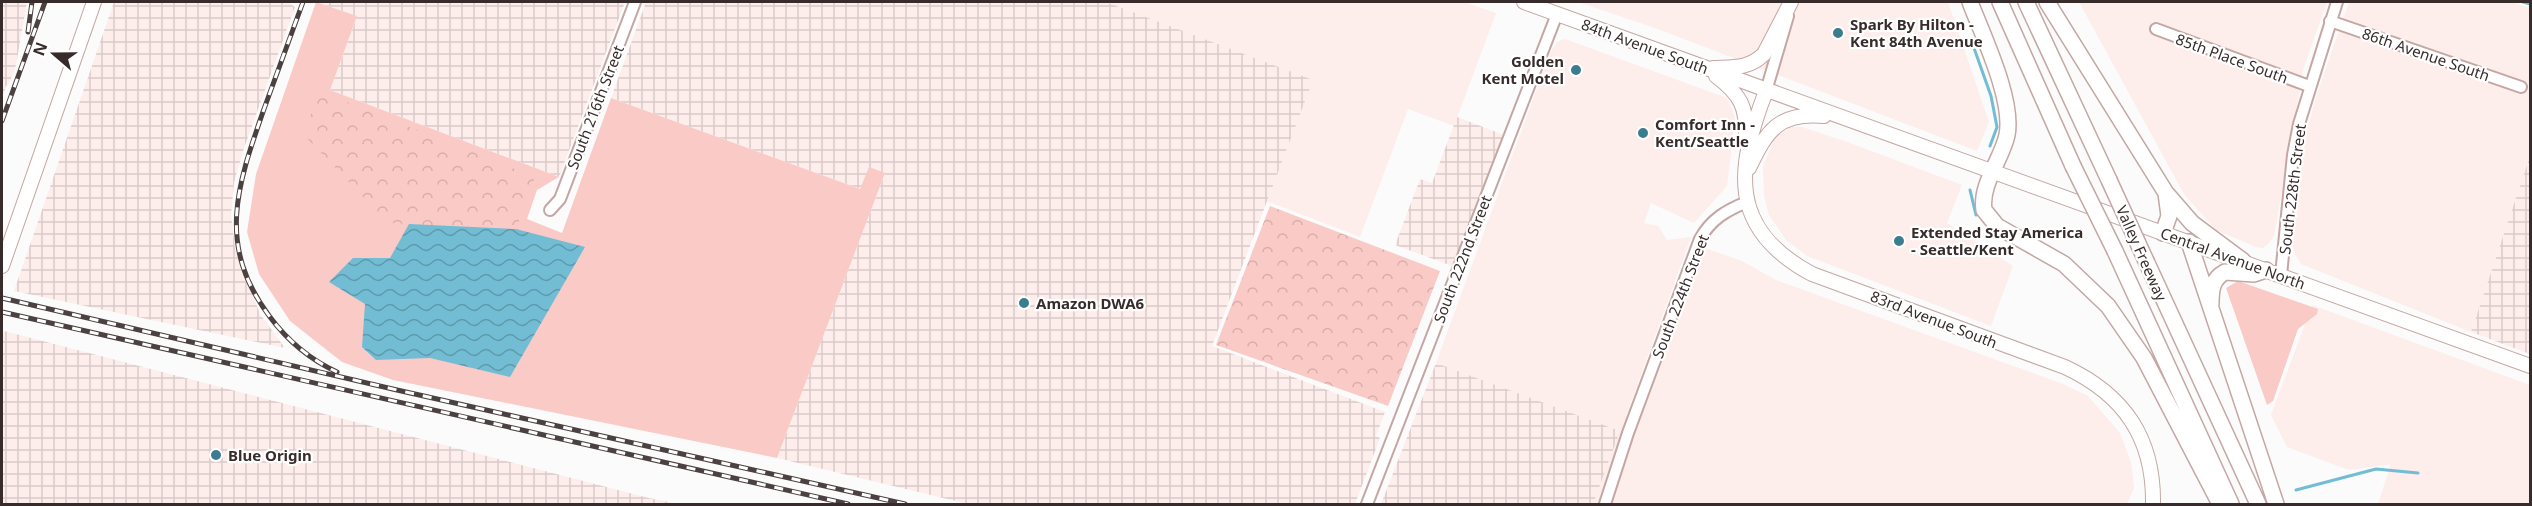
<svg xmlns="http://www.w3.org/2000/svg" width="2532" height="506" viewBox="0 0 2532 506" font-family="'Noto Sans',sans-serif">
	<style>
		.built { fill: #fdedeb }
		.industrial { fill: url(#industrial-grid) }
		.grass { fill: #facac6 }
		.forest { fill: url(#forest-crowns) }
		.water { fill: url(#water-waves) }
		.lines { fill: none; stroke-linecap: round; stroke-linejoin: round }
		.stream { stroke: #72bdd4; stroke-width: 3 }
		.minor-casing { stroke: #c4a7a4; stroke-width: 14 }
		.major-casing { stroke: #c4a7a4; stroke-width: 16 }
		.highway-casing { stroke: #c4a7a4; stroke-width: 18 }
		.minor { stroke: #fff; stroke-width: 10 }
		.major { stroke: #fff; stroke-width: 14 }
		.highway { stroke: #fff; stroke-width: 15 }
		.rail-casing { stroke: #4b4140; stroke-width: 5 }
		.rail { stroke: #fff; stroke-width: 3; stroke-dasharray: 9; stroke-linecap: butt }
		.highway-bridge-casing { stroke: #c4a7a4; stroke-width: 18; stroke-linecap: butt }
		.highway-bridge { stroke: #fff; stroke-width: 15 }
		.poi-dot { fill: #3b7c8f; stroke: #fff; stroke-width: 2 }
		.labels { text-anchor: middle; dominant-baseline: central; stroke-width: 4.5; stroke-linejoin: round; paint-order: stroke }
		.poi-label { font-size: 15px; font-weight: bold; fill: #372c2b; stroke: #fff; text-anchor: start }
		.street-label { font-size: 15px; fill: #372c2b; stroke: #fff }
	</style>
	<defs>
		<pattern id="industrial-grid" width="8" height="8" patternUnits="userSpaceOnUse" patternTransform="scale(1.5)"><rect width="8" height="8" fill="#fdedeb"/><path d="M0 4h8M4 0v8" fill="none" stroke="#d9cbca"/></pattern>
		<pattern id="forest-crowns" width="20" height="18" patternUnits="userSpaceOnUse" patternTransform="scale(1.5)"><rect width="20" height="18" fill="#facac6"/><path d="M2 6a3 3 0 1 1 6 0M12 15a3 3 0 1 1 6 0" fill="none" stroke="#d7aeaa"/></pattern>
		<pattern id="water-waves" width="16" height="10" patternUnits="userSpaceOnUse" patternTransform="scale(1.5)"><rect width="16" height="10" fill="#72bdd4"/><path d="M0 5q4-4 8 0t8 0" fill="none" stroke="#5e9aac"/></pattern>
	</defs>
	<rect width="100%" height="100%" fill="#fbfbfb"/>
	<path class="built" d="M1106,2H1464L1496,13L1454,126L1408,109L1360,237L1267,201L1312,80Z
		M1578,2H1948L1989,122L1977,151L1655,28Z
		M2079,2H2327L2303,70L2274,236L2268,244L2263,248L2256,247L2216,230L2184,194Z
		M2349,2H2512L2530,8V156L2471,332L2301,264L2295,254L2293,245L2305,139L2315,100Z
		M1565,39L1727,98L1735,117L1727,186L1694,223L1651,203L1644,223L1658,226L1667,240L1691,237L1626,416L1640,421L1705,248L1742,261L1776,280L2063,384L2088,396L2120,433L2131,462L2134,488L2127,504H1593L1619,431L1436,363L1550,53L1557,42Z
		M1791,127H1802L1850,143L1962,185L1947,223L2013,266L1991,326L1807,256L1786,240L1769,215L1764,196L1763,167L1775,137Z
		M2312,305L2530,385V504H2378L2391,464L2349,470L2287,447L2271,415Z"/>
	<path class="industrial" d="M2,2H27L16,65L9,84L6,86L2,98Z
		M114,2H287L295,7L243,151L234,183L231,215L235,247L260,314L285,348L14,291Z
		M316,2H625L559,177L330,90L357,16Z
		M646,2H1106L1313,80L1212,346L1385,412L1376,436L1380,438L1355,504H968L777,458L885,173L860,189L611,98Z
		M1457,117L1504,135L1455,267L1395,245L1420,179L1432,183Z
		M2530,156V354L2471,332Z
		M4,331L649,498L678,504H2V339Z
		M1436,363L1620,431L1593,504H1381Z"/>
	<path class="grass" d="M316,2L357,16L330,90L559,177L537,190L527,219L562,233L611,98L860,189L869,167L885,173L777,458L393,380L342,362L290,321L259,274L247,232L256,174Z
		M2238,281L2318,309L2317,314L2298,329L2273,401L2267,405L2226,288Z"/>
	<path class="forest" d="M319,91L535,177L516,229L388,223L304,135Z
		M1270,206L1440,271L1388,406L1216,345Z"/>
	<path class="water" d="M409,224L516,229L585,247L510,377L430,358L376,360L362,347L365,304L329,282L353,258H390Z"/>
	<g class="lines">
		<path class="stream" d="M2523,2L2530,4
			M1974,48L1991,96L1997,127L1990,146
			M1970,190L1976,215
			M2296,490L2376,469L2418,473"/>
		<defs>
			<path id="minor" d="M2330,21L2521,87
				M2156,29L2309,86
				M1766,91L1788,16
				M550,210L560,199L635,2
				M2281,275L2293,155L2299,124L2337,2
				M1367,504L1557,14
				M1605,504L1628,433L1700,239C1711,219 1727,210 1747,202"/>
			<path id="major" d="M1524,2L2530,366
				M1713,68C1733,67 1749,69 1764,54L1791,2
				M1716,76C1741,95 1747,107 1746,138
				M1766,91C1736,169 1728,229 1812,274L2065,367C2125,395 2154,439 2153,504
				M1749,168C1767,130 1779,112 1824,116
				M2,266L94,2"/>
			<path id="highway" d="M1970,2C1983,36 2014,100 2007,135C2002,159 1980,184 1984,210L1997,226L2064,264L2108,306L2144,358L2220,504
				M2000,2L2073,166
				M2026,2L2109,180
				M2047,2L2166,193L2192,223L2243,261
				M2163,233L2169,216L2166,193
				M2189,242L2276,504
				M2115,251L2231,504
				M2147,263L2258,504
				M2211,304C2211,290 2212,279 2225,272L2254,274L2266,270"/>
		</defs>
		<use href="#minor" class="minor-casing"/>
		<use href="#major" class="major-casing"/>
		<use href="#highway" class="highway-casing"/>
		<use href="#minor" class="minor"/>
		<use href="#major" class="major"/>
		<use href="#highway" class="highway"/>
		<defs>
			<path id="rail" d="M303,2C290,37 277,73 264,109C237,186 216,245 270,317C287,340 311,360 337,372
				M28,32L32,2
				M2,121L45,2
				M2,298L397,390L905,504
				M2,312L848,504"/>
		</defs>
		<use href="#rail" class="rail-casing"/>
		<use href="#rail" class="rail"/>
		<defs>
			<path id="highway-bridge" d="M2073,166L2115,251
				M2109,180L2147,263"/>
		</defs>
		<use href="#highway-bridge" class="highway-bridge-casing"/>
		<use href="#highway-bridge" class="highway-bridge"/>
	</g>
	<g class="poi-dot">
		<circle cx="1838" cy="33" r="6"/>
		<circle cx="1576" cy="70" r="6"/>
		<circle cx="1643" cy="133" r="6"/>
		<circle cx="1899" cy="241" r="6"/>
		<circle cx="1024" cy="303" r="6"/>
		<circle cx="216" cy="455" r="6"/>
	</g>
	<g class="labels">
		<g class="poi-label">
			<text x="1850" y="24">Spark By Hilton -<tspan x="1850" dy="17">Kent 84th Avenue</tspan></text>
			<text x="1564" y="61" text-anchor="end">Golden<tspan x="1564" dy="17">Kent Motel</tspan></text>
			<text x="1655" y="124">Comfort Inn -<tspan x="1655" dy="17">Kent/Seattle</tspan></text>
			<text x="1911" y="232">Extended Stay America<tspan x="1911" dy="17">- Seattle/Kent</tspan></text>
			<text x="1036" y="303">Amazon DWA6</text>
			<text x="228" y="455">Blue Origin</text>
		</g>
		<g class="street-label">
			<text transform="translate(1645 46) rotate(20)">84th Avenue South</text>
			<text transform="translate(2426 54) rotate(19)">86th Avenue South</text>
			<text transform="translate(2232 58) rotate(20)">85th Place South</text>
			<text transform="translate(595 107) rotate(-69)">South 216th Street</text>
			<text transform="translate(2292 189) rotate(-83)">South 228th Street</text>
			<text transform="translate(2142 253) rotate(66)">Valley Freeway</text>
			<text transform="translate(2233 258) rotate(20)">Central Avenue North</text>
			<text transform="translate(1462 259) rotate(-69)">South 222nd Street</text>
			<text transform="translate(1680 296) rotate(-69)">South 224th Street</text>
			<text transform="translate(1934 319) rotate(21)">83rd Avenue South</text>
		</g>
	</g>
	<rect width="2532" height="506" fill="none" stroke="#372c2b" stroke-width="6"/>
	<g transform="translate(54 54) rotate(290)" stroke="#ffffff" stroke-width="4.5" paint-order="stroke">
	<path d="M0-4.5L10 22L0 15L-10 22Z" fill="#372c2b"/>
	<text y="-9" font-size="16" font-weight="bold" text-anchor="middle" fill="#372c2b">N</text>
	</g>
</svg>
